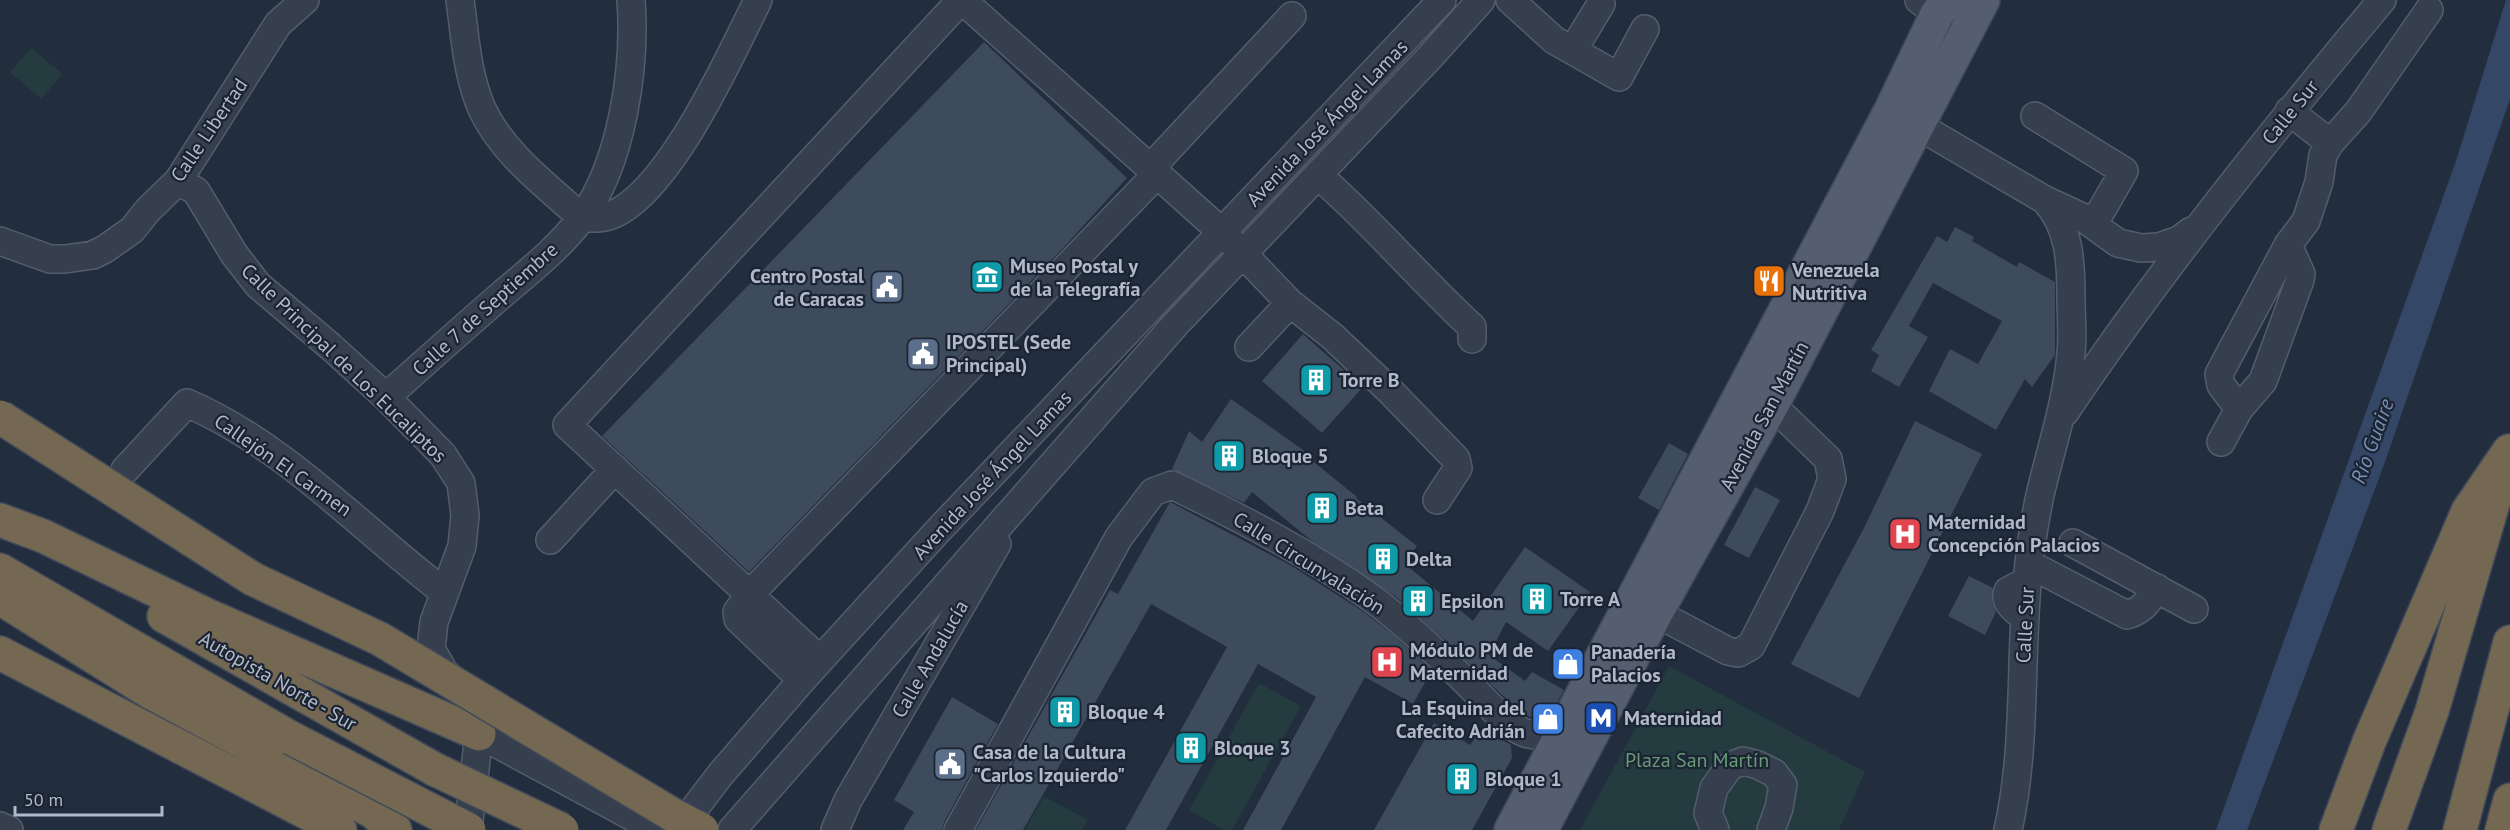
<svg xmlns="http://www.w3.org/2000/svg" width="2510" height="830" viewBox="0 0 2510 830" font-family="'PT Sans',sans-serif">
	<style>
		.green { fill: #243b3f }
		.water { fill: #354766 }
		.building { fill: #3e4b5d }
		.lines { fill: none; stroke-linecap: round; stroke-linejoin: round }
		.minor-casing { stroke: #545d6c; stroke-width: 30 }
		.major-casing { stroke: #3f4857; stroke-width: 36 }
		.highway-casing { stroke: #414a59; stroke-width: 36 }
		.minor { stroke: #363f4e; stroke-width: 27 }
		.major { stroke: #545e6e; stroke-width: 33 }
		.highway { stroke: #746853; stroke-width: 33 }
		.highway-bridge-casing { stroke: #414a59; stroke-width: 36; stroke-linecap: butt }
		.highway-bridge { stroke: #746853; stroke-width: 33 }
		.labels { text-anchor: middle; dominant-baseline: central; stroke-width: 4.5; stroke-linejoin: round; paint-order: stroke }
		.street-label { font-size: 20px; fill: #b2bac9; stroke: #1b2433 }
		.poi-label { font-size: 20px; font-weight: bold; fill: #b2bac9; stroke: #1b2433; text-anchor: start }
		.park-label { font-size: 20px; fill: #689b76; stroke: #1b2433 }
		.water-label { font-size: 21px; font-style: italic; fill: #788eb2; stroke: #1b2433 }
	</style>
	<rect width="100%" height="100%" fill="#222d3e"/>
	<path class="green" d="M31,48L63,74L41,99L10,72Z
		M1669,666L1865,772L1839,830H1580Z
		M1259,683L1301,706L1232,830H1224L1189,810Z
		M1044,796L1088,820L1082,830H1025Z"/>
	<path class="water" d="M2506,0H2510V99L2385,462L2247,830H2216L2456,161Z"/>
	<path class="building" d="M984,42L1127,178L1064,247L749,572L602,436Z
		M1955,227L1974,237L1972,241L2017,267L2019,262L2055,282V355L2032,387L2025,379L1996,430L1929,391L1950,349L1978,364L2002,321L1933,283L1909,326L1928,337L1899,387L1871,371L1879,355L1871,350L1937,236L1947,242Z
		M1303,334L1363,387L1322,433L1262,381Z
		M1231,399L1306,452L1304,454L1357,497L1356,498L1417,546L1404,563L1473,621L1525,547L1590,592L1548,651L1506,622L1489,655L1525,681L1532,672L1564,690L1550,716L1541,720L1528,716L1502,695L1444,639L1396,597L1313,542L1252,492L1244,503L1172,469L1189,431L1202,442Z
		M1915,421L1982,454L1859,698L1791,664L1864,528Z
		M1669,443L1688,454L1659,510L1638,498Z
		M1755,487L1780,500L1749,558L1724,545Z
		M1170,502L1290,565L1361,610L1392,634L1432,670L1413,704L1365,677L1281,830H1243L1316,697L1258,664L1166,830H1125L1227,647L1151,604L1023,830H976L1110,590L1118,594Z
		M1969,576L1993,588L1992,601L1996,612L1985,635L1948,616Z
		M952,697L998,724L944,822L942,830H903L914,812L894,800Z
		M1434,723L1470,745L1482,729L1511,745L1512,758L1472,830H1374Z"/>
	<g class="lines">
		<defs>
			<path id="minor" d="M460,0C465,36 467,75 482,109C503,154 546,185 582,218
				M962,0L1223,233L1290,303L1332,336L1390,391L1456,459L1458,468L1437,500
				M1510,0L1554,40L1619,77L1645,29
				M1919,0L1937,14
				M1573,50L1601,4
				M2289,111L2330,143
				M1900,115L2045,200L2082,217L2118,243L2141,248L2159,247L2179,240L2191,231
				M2035,116L2124,171L2093,225
				M1318,175C1372,222 1419,278 1472,327V339
				M178,181L196,191L234,254L258,285L331,347L386,397L443,455L461,483L465,515L462,546L434,622L431,649L444,672L453,680
				M582,218C591,218 600,219 609,216C668,196 731,54 758,0
				M0,241L50,259H65L93,255L105,249L132,230L148,210L178,181L278,24L305,0
				M1249,347L1290,303
				M386,397C423,364 461,330 499,297C527,273 558,249 581,219C622,164 636,67 631,0
				M2239,409L2221,385L2219,374L2288,245L2306,221L2319,182L2323,155L2330,143L2358,112L2429,10
				M2065,412C2162,268 2271,133 2382,0
				M2221,442L2239,409L2263,381L2300,280L2301,274L2288,245
				M125,470L187,403C286,446 360,528 444,592
				M550,540L615,469
				M2073,543L2194,609
				M2029,564L2127,615C2143,610 2148,602 2157,588
				M1656,613L1728,651L1738,653L1751,646L1820,511L1832,479L1828,459L1772,405
				M2025,618C2017,611 2003,603 2008,591L2027,581
				M820,660L567,425L961,0
				M802,680L738,619L737,612L750,594L1156,175L1158,160L1292,16
				M479,734L657,830
				M0,826L9,830
				M468,830L479,734L478,715
				M678,830L720,775L802,680L936,533L1442,0
				M732,830L1174,326L1430,57L1481,0
				M835,830L848,800L997,544
				M958,830L1119,537L1153,492L1172,485C1241,518 1308,553 1370,597C1412,628 1456,671 1492,708C1516,732 1530,742 1564,731
				M1715,830L1708,813L1714,788L1730,766L1743,761L1758,765L1774,773L1783,785L1779,808L1771,830
				M2008,830C2026,750 2020,666 2027,585C2029,555 2034,524 2040,495C2051,448 2067,401 2071,353C2073,335 2071,316 2071,298C2071,262 2070,228 2045,200"/>
			<path id="major" d="M1511,830L1891,110L1937,14L1948,0
				M1541,830L1656,613L1772,405L1983,0"/>
			<path id="highway" d="M0,520L43,536L209,616L479,734
				M0,570L291,738
				M0,598L150,692L373,812L395,830
				M164,616L434,769
				M0,653L340,830
				M2336,830L2369,742L2468,511L2509,451
				M2389,830L2432,711L2499,483
				M2460,830L2510,642
				M2502,830L2510,800"/>
		</defs>
		<use href="#minor" class="minor-casing"/>
		<use href="#major" class="major-casing"/>
		<use href="#highway" class="highway-casing"/>
		<use href="#minor" class="minor"/>
		<use href="#major" class="major"/>
		<use href="#highway" class="highway"/>
		<defs>
			<path id="highway-bridge" d="M0,417L253,579L380,639L673,815L702,830
				M291,738L469,830
				M434,769L562,830"/>
		</defs>
		<use href="#highway-bridge" class="highway-bridge-casing"/>
		<use href="#highway-bridge" class="highway-bridge"/>
	</g>
	<defs>
		<symbol id="museum-square" viewBox="-11 -11 22 22"><rect x="-9" y="-9" width="18" height="18" rx="4" fill="#0f9aa8" stroke="#1b2433"/><path d="M0-6L6-3V-2H-6V-3ZM-5-1h2V3h-2ZM-1-1h2V3h-2ZM3-1h2V3H3ZM-6 4H6V6H-6Z" fill="#fff"/></symbol>
		<symbol id="restaurant-square" viewBox="-11 -11 22 22"><rect x="-9" y="-9" width="18" height="18" rx="4" fill="#e8710a" stroke="#1b2433"/><path d="M-5-6h1v4h1v-4h1v4h1v-4h1v5L-1.5 .5V6h-2V.5L-5-1ZM5-6V6H3V1.5H1.5Q1.5-4 5-6Z" fill="#fff"/></symbol>
		<symbol id="civic-square" viewBox="-11 -11 22 22"><rect x="-9" y="-9" width="18" height="18" rx="4" fill="#5c6f8a" stroke="#1b2433"/><path d="M-.6-6.5H3V-4.5H.6V-3L4-1V1h2V6H-6V1h2V-1L-.6-3ZM-1.2 2.5V6h2.4V2.5Z" fill="#fff"/></symbol>
		<symbol id="building-square" viewBox="-11 -11 22 22"><rect x="-9" y="-9" width="18" height="18" rx="4" fill="#0f9aa8" stroke="#1b2433"/><path d="M-4-6H4V6H1V3H-1V6H-4ZM-2.5-4.3h1.7v1.8h-1.7ZM.8-4.3h1.7v1.8H.8ZM-2.5-1h1.7V.8h-1.7ZM.8-1h1.7V.8H.8Z" fill="#fff"/></symbol>
		<symbol id="hospital-square" viewBox="-11 -11 22 22"><rect x="-9" y="-9" width="18" height="18" rx="4" fill="#e0444e" stroke="#1b2433"/><path d="M-5-5h3v3.5h4V-5h3V5h-3V1.5h-4V5h-3Z" fill="#fff"/></symbol>
		<symbol id="shop-square" viewBox="-11 -11 22 22"><rect x="-9" y="-9" width="18" height="18" rx="4" fill="#3f7fe0" stroke="#1b2433"/><path d="M-5-2.5h2.3a2.7 3.5 0 0 1 5.4 0H5L5.5 6h-11ZM-1.5-2.5h3a1.5 2.3 0 0 0-3 0Z" fill="#fff"/></symbol>
		<symbol id="metro-square" viewBox="-11 -11 22 22"><rect x="-9" y="-9" width="18" height="18" rx="4" fill="#1a4fb4" stroke="#1b2433"/><path d="M-5.5 5V-5H-3L0 0L3-5H5.5V5H3V-.5L0 4L-3-.5V5Z" fill="#fff"/></symbol>
	</defs>
	<g fill-rule="evenodd">
		<use href="#museum-square" x="968" y="258" width="38" height="38"/>
		<use href="#restaurant-square" x="1750" y="262" width="38" height="38"/>
		<use href="#civic-square" x="868" y="268" width="38" height="38"/>
		<use href="#civic-square" x="904" y="335" width="38" height="38"/>
		<use href="#building-square" x="1297" y="361" width="38" height="38"/>
		<use href="#building-square" x="1210" y="437" width="38" height="38"/>
		<use href="#building-square" x="1303" y="489" width="38" height="38"/>
		<use href="#hospital-square" x="1886" y="515" width="38" height="38"/>
		<use href="#building-square" x="1364" y="540" width="38" height="38"/>
		<use href="#building-square" x="1518" y="580" width="38" height="38"/>
		<use href="#building-square" x="1399" y="582" width="38" height="38"/>
		<use href="#hospital-square" x="1368" y="643" width="38" height="38"/>
		<use href="#shop-square" x="1549" y="645" width="38" height="38"/>
		<use href="#building-square" x="1046" y="693" width="38" height="38"/>
		<use href="#metro-square" x="1582" y="699" width="38" height="38"/>
		<use href="#shop-square" x="1529" y="700" width="38" height="38"/>
		<use href="#building-square" x="1172" y="729" width="38" height="38"/>
		<use href="#civic-square" x="931" y="745" width="38" height="38"/>
		<use href="#building-square" x="1443" y="760" width="38" height="38"/>
	</g>
	<g class="labels">
		<g class="street-label">
			<text transform="translate(2290 112) rotate(-51)">Calle Sur</text>
			<text transform="translate(1327 123) rotate(-46)">Avenida José Ángel Lamas</text>
			<text transform="translate(209 130) rotate(-56)">Calle Libertad</text>
			<text transform="translate(485 309) rotate(-42)">Calle 7 de Septiembre</text>
			<text transform="translate(344 363) rotate(44)">Calle Principal de Los Eucaliptos</text>
			<text transform="translate(1764 416) rotate(-62)">Avenida San Martín</text>
			<text transform="translate(283 465) rotate(35)">Callejón El Carmen</text>
			<text transform="translate(992 475) rotate(-47)">Avenida José Ángel Lamas</text>
			<text transform="translate(1309 563) rotate(32)">Calle Circunvalación</text>
			<text transform="translate(2025 625) rotate(-87)">Calle Sur</text>
			<text transform="translate(930 659) rotate(-60)">Calle Andalucía</text>
			<text transform="translate(278 681) rotate(30)">Autopista Norte - Sur</text>
		</g>
		<g class="poi-label">
			<text x="1010" y="266">Museo Postal y<tspan x="1010" dy="23">de la Telegrafía</tspan></text>
			<text x="1792" y="270">Venezuela<tspan x="1792" dy="23">Nutritiva</tspan></text>
			<text x="864" y="276" text-anchor="end">Centro Postal<tspan x="864" dy="23">de Caracas</tspan></text>
			<text x="946" y="342">IPOSTEL (Sede<tspan x="946" dy="23">Principal)</tspan></text>
			<text x="1339" y="380">Torre B</text>
			<text x="1252" y="456">Bloque 5</text>
			<text x="1345" y="508">Beta</text>
			<text x="1928" y="522">Maternidad<tspan x="1928" dy="23">Concepción Palacios</tspan></text>
			<text x="1406" y="559">Delta</text>
			<text x="1560" y="599">Torre A</text>
			<text x="1441" y="601">Epsilon</text>
			<text x="1410" y="650">Módulo PM de<tspan x="1410" dy="23">Maternidad</tspan></text>
			<text x="1591" y="652">Panadería<tspan x="1591" dy="23">Palacios</tspan></text>
			<text x="1525" y="708" text-anchor="end">La Esquina del<tspan x="1525" dy="23">Cafecito Adrián</tspan></text>
			<text x="1088" y="712">Bloque 4</text>
			<text x="1624" y="718">Maternidad</text>
			<text x="1214" y="748">Bloque 3</text>
			<text x="973" y="752">Casa de la Cultura<tspan x="973" dy="23">"Carlos Izquierdo"</tspan></text>
			<text x="1485" y="779">Bloque 1</text>
		</g>
		<g class="park-label">
			<text x="1697" y="760">Plaza San Martín</text>
		</g>
		<g class="water-label">
			<text transform="translate(2372 441) rotate(-70)">Río Guaire</text>
		</g>
	</g>
	<path d="M15 806v9h147v-9" fill="none" stroke="#b2bac9" stroke-width="3"/>
	<text x="24" y="806" font-size="18" fill="#b2bac9" stroke="#1b2433" stroke-width="4.5" paint-order="stroke">50 m</text>
</svg>
